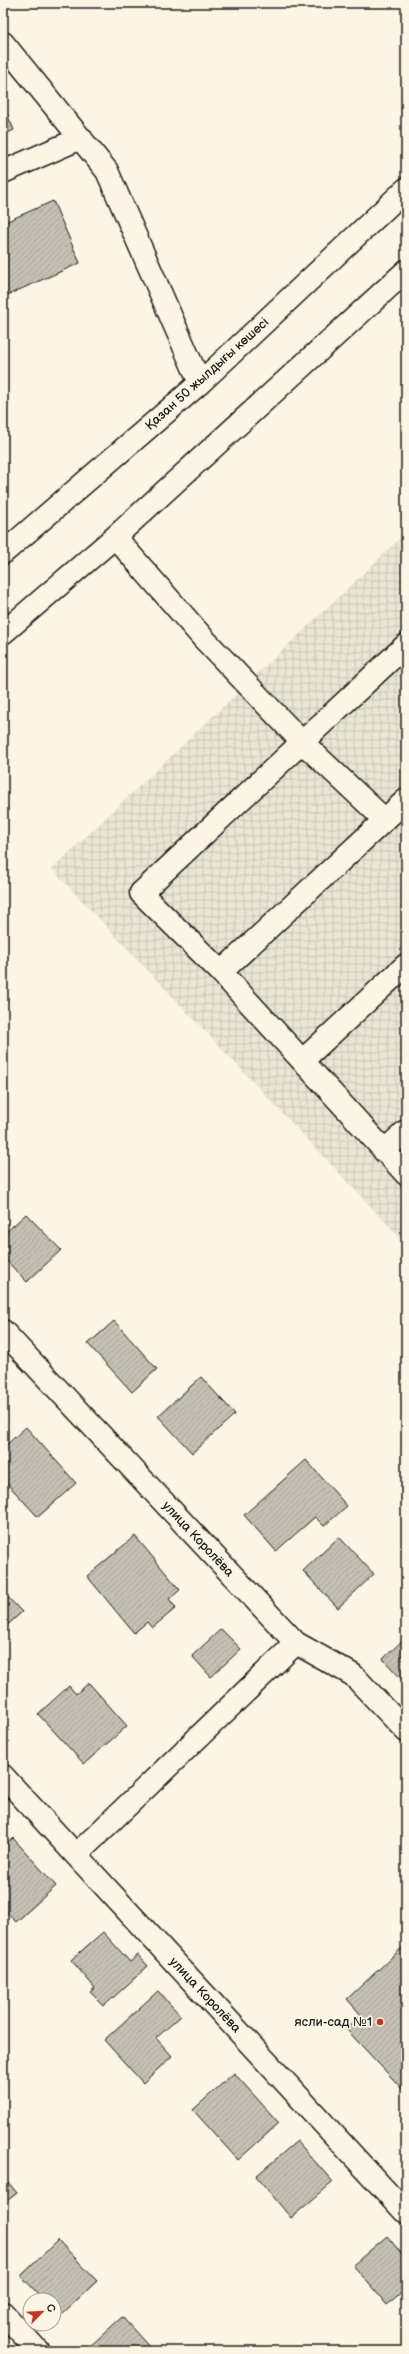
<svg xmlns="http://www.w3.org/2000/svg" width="409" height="2354" viewBox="0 0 409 2354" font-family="'Balsamiq Sans',sans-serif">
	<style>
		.industrial { fill: url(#industrial-grid) }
		.building { fill: url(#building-hatch); stroke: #1c1c1c }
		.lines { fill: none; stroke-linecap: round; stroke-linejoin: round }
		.minor-casing { stroke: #1c1c1c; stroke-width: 25 }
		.minor { stroke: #fcf5e5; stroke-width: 22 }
		.poi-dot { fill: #c8321e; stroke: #fcf5e5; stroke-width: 1.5 }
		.labels { text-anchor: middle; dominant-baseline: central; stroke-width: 3.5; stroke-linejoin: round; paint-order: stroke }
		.street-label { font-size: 13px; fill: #1c1c1c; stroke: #fcf5e5 }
		.poi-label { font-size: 13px; fill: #1c1c1c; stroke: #fcf5e5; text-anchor: end }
	</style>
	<defs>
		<pattern id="industrial-grid" width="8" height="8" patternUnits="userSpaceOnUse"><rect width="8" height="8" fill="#ebe5d6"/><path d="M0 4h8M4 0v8" fill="none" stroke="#c9c4b7"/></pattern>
		<pattern id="building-hatch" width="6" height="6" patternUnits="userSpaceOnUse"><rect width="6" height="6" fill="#c4c0b3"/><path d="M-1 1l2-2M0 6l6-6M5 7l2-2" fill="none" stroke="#a8a499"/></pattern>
	</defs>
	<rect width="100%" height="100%" fill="#fcf5e5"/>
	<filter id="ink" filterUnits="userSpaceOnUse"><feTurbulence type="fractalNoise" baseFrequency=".025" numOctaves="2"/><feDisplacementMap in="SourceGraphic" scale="8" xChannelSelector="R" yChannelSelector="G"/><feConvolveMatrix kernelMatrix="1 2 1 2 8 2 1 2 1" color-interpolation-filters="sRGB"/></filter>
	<g filter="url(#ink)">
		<path class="industrial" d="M406,533V1244L52,869Z"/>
		<path class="building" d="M3,105L14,130L3,135Z
			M53,201L80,263L3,297V223Z
			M26,1214L61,1250L27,1282L3,1257V1235Z
			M114,1321L157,1369L132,1392L88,1344Z
			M201,1377L235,1414L192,1453L158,1416Z
			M26,1427L76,1483L38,1517L3,1479V1448Z
			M306,1460L347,1506L324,1526L315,1517L276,1551L244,1515Z
			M135,1536L180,1590L169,1599L176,1608L152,1628L147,1622L134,1633L87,1576Z
			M339,1537L374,1574L338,1608L303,1571Z
			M3,1592L22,1612L3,1629Z
			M221,1629L241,1649L211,1677L192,1656Z
			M406,1637V1684L383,1659Z
			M89,1683L127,1726L84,1764L38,1714L69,1686L76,1694Z
			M13,1838L56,1886L16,1922L3,1908V1847Z
			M103,1932L130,1962L138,1955L148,1966L104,2006L90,1992L95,1988L71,1960Z
			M406,1944V2093L346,2029L361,2015L347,1999Z
			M158,1991L181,2016L156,2038L172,2056L143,2083L104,2040Z
			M234,2073L279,2123L238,2160L193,2110Z
			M297,2141L333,2182L291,2218L256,2176Z
			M3,2176L17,2193L3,2204Z
			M387,2236L406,2259V2288L387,2305L353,2265Z
			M58,2240L97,2281L60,2316L54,2311V2300H44L21,2276Z
			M122,2317L153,2351H87L86,2350Z"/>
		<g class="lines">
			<defs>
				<path id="minor" d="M3,43L107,171L200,383
					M3,172L81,138
					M115,537L204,639L302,742L385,820
					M3,553L200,383L406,189
					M3,633L115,537L406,271
					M406,645L141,893L221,972L406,1174
					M221,972L406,800
					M303,1060L406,965
					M384,1151L406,1131
					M3,1331L296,1643L353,1675L406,1731
					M3,1776L406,2213
					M76,1855L296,1643
					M3,2313L38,2351"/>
			</defs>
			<use href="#minor" class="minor-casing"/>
			<use href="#minor" class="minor"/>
		</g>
	</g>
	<circle class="poi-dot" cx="380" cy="2022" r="4"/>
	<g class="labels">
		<g class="street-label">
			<text transform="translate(207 374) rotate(-42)">Қазан 50 жылдығы көшесі</text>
			<text transform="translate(198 1539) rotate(47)">улица Королёва</text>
			<text transform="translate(205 1995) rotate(47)">улица Королёва</text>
		</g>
		<g class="poi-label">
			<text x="372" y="2022">ясли-сад №1</text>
		</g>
	</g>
	<rect width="409" height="2354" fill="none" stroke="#fcf5e5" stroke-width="16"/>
	<rect x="8" y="8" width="393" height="2338" fill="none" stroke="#1c1c1c" stroke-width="1.5" filter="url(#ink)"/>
	<g transform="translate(42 2312) rotate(66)"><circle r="19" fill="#fcf5e5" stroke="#a29e95"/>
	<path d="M0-3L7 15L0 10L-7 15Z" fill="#c8321e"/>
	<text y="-6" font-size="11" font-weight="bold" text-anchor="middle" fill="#1c1c1c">С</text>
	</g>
</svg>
